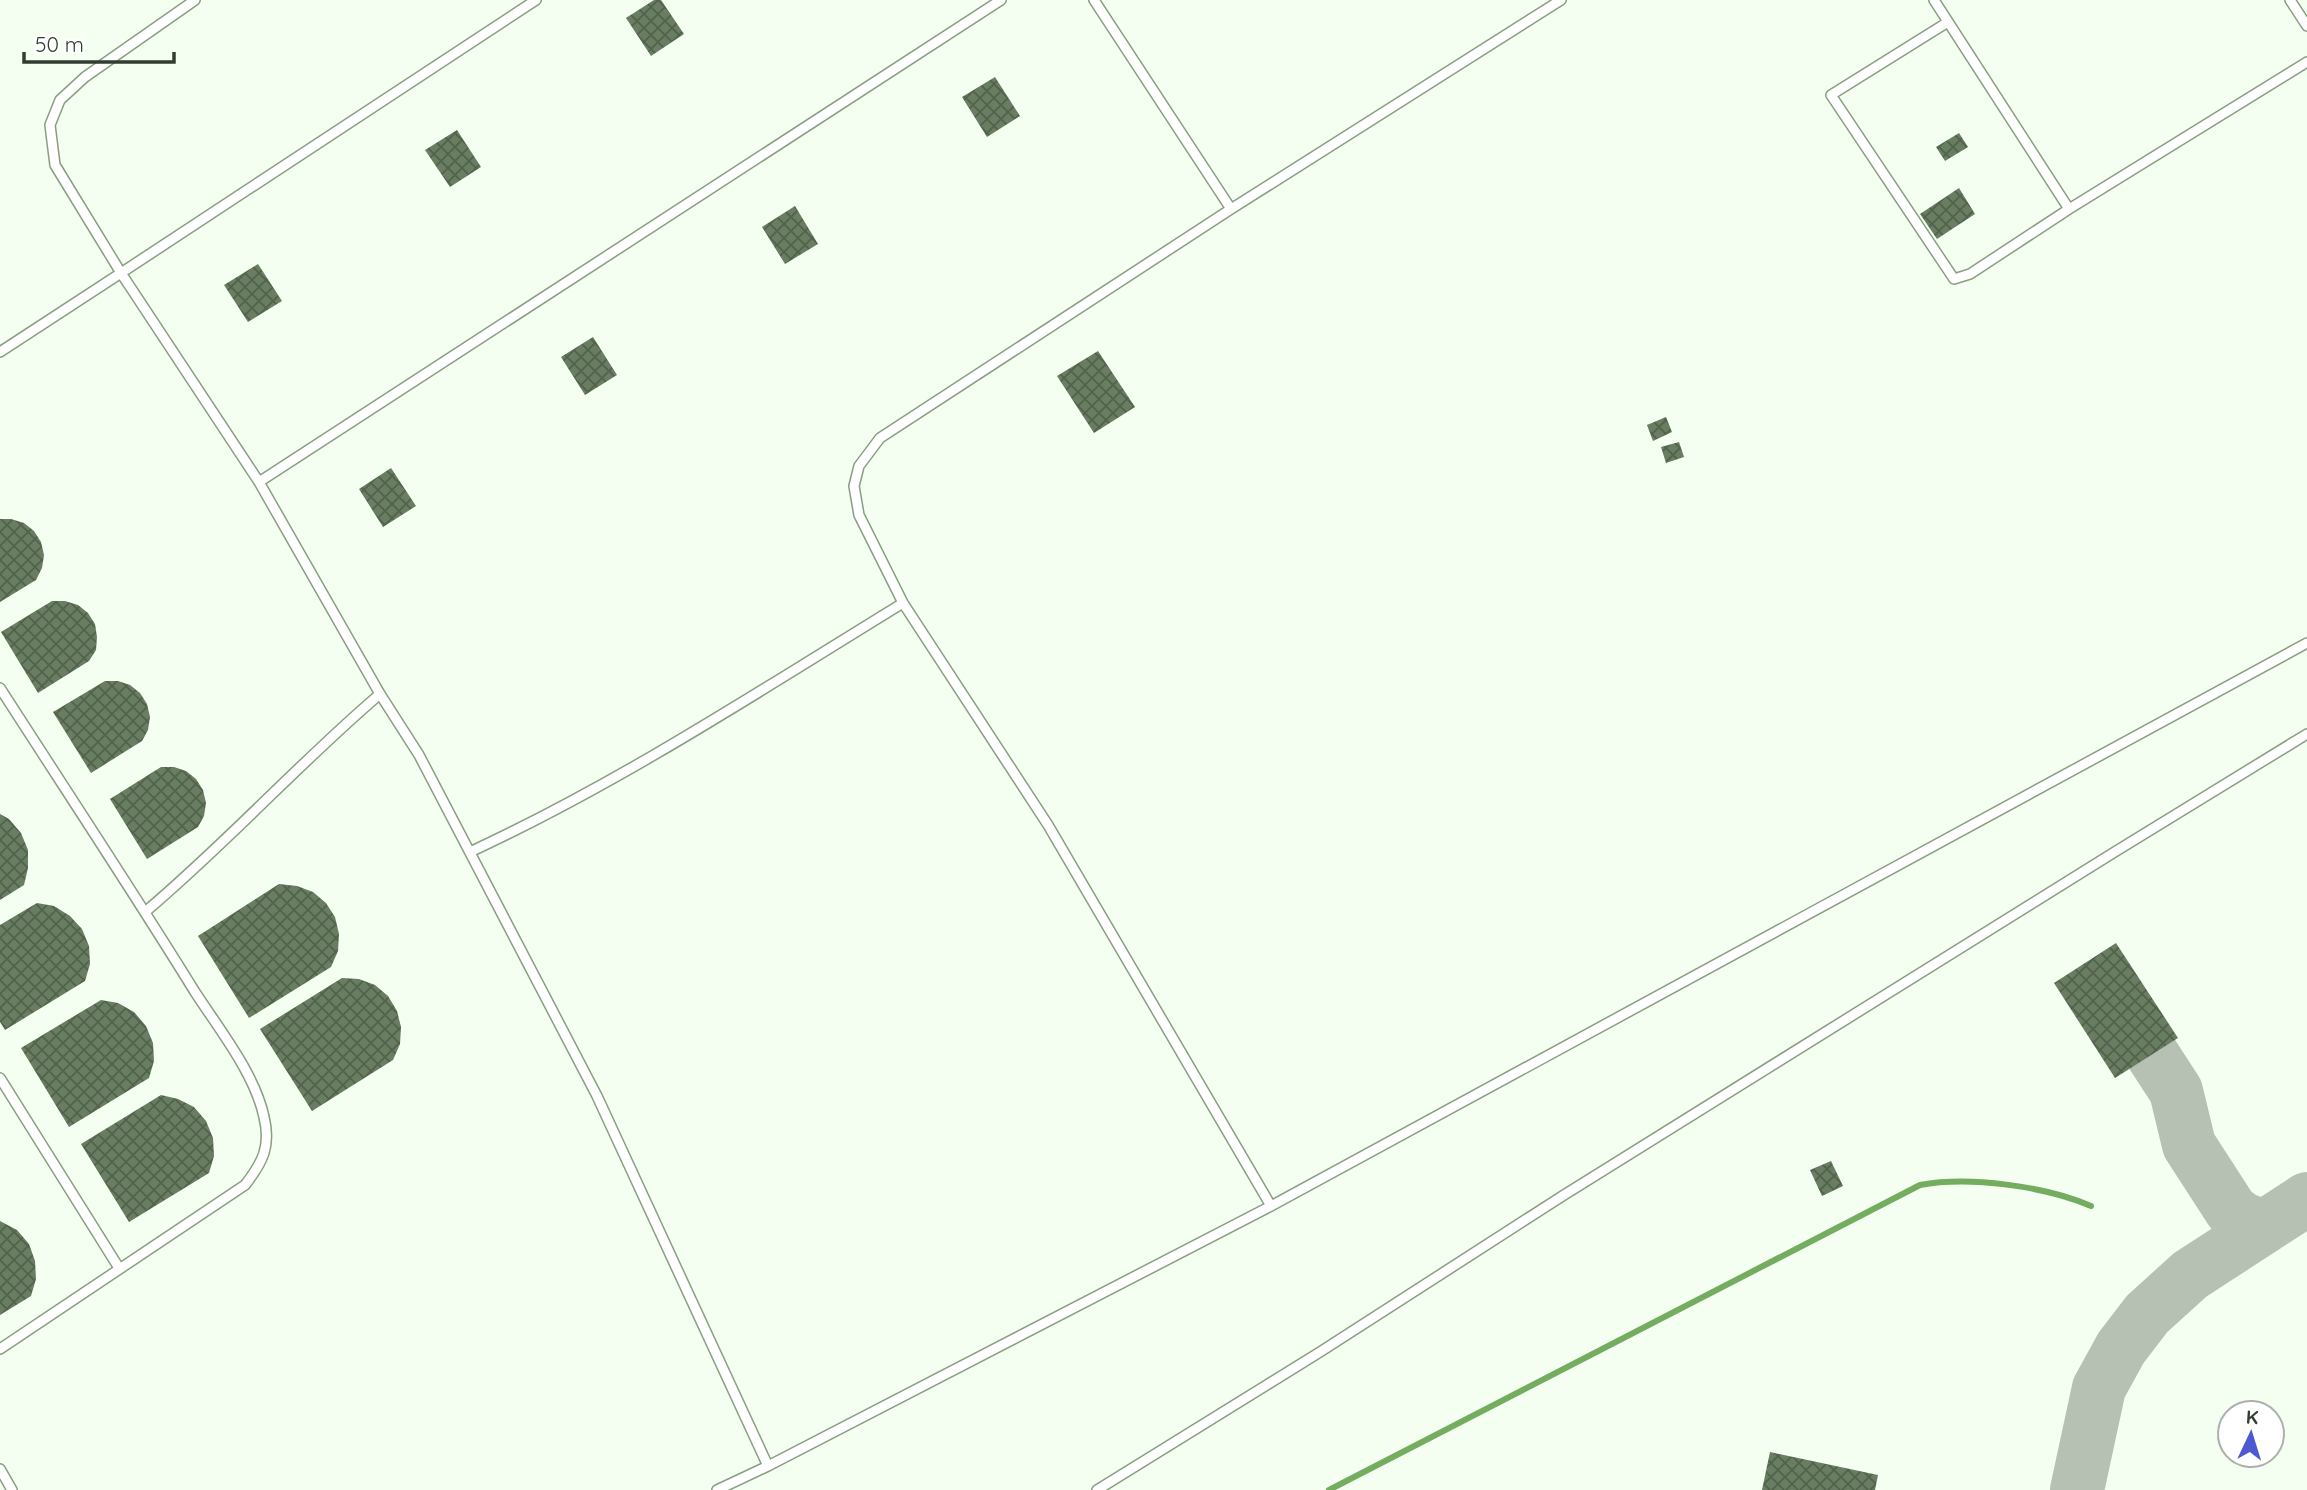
<svg xmlns="http://www.w3.org/2000/svg" width="2307" height="1490" viewBox="0 0 2307 1490" font-family="Quicksand,sans-serif">
	<style>
		.lines { fill: none; stroke-linecap: round; stroke-linejoin: round }
		.stream { stroke: #74ad60; stroke-width: 6 }
		.taxiway { stroke: #b6c0b3; stroke-width: 54 }
		.building { fill: url(#building-cross-hatch) }
		.service-casing { stroke: #889f81; stroke-width: 12 }
		.service { stroke: #fff; stroke-width: 9 }
	</style>
	<defs>
		<pattern id="building-cross-hatch" width="8" height="8" patternUnits="userSpaceOnUse" patternTransform="scale(1.75)"><rect width="8" height="8" fill="#687d61"/><path d="M0 0l8 8M0 8l8-8" fill="none" stroke="#52624c"/></pattern>
	</defs>
	<rect width="100%" height="100%" fill="#f4fef1"/>
	<g class="lines">
		<path class="stream" d="M1329,1490L1920,1185C1969,1176 2045,1186 2091,1206"/>
		<path class="taxiway" d="M2152,1054L2176,1091L2189,1145L2231,1210L2243,1219L2264,1227L2239,1243
			M2077,1490L2099,1388L2121,1348L2147,1314L2190,1275L2307,1199"/>
	</g>
	<path class="building" d="M654,0H661L684,34L651,56L626,18Z
		M995,77L1020,116L987,137L962,97Z
		M457,130L481,167L450,187L425,150Z
		M1959,133L1968,147L1945,161L1936,147Z
		M1959,188L1975,214L1937,239L1920,214Z
		M795,206L818,244L785,264L762,227Z
		M258,264L282,301L248,322L224,285Z
		M593,337L617,375L585,395L561,357Z
		M1098,351L1135,407L1094,433L1057,376Z
		M1666,417L1672,432L1653,441L1647,425Z
		M1679,442L1684,457L1666,463L1661,447Z
		M391,468L416,506L383,527L359,489Z
		M0,519H11L24,523L34,531L41,542L44,555L42,568L36,580L0,602Z
		M52,601H65L78,605L88,613L95,624L97,637L96,650L89,661L38,693L1,632Z
		M105,681H118L130,685L140,693L147,704L150,717L148,730L142,741L91,773L53,712Z
		M161,767H174L186,771L196,779L203,790L206,803L204,816L198,827L147,859L110,799Z
		M0,814L9,819L21,833L28,850V868L24,885L0,900Z
		M279,884L297,886L313,892L326,903L335,917L339,934L338,951L331,967L249,1018L198,936Z
		M37,903L54,906L70,916L82,929L89,946L90,964L85,981L5,1030L0,1022V925Z
		M2116,943L2178,1038L2115,1078L2054,983Z
		M342,978L359,979L375,985L388,996L397,1011L401,1027L400,1044L393,1060L312,1111L260,1029Z
		M101,1000L118,1003L134,1012L146,1026L153,1043L154,1061L149,1078L69,1127L21,1048Z
		M161,1095L178,1099L194,1107L206,1121L213,1138L214,1156L209,1173L129,1222L81,1144Z
		M1831,1161L1843,1186L1822,1196L1810,1170Z
		M0,1221L17,1230L29,1244L35,1261L36,1279L31,1296L0,1315Z
		M1770,1452L1878,1475L1875,1490H1762Z"/>
	<g class="lines">
		<defs>
			<path id="service" d="M195,0L85,77L60,100L50,125L55,165L121,273L536,0
				M1094,0L1231,209
				M1934,0L2069,209L2307,62
				M2290,0L2307,26
				M1948,22L1831,95L1954,279L1970,274L2069,209
				M0,352L121,273L259,482L380,694L419,755L597,1096L768,1466
				M259,482L1001,0
				M903,603L859,515L854,486L859,466L880,438L1231,209L1561,0
				M0,688C65,789 132,890 195,992C219,1029 255,1074 264,1117C271,1146 263,1162 245,1185L0,1349
				M470,852C621,782 761,690 903,603L1048,825L1271,1206
				M145,912C227,843 299,763 380,694
				M0,1078L119,1268
				M0,1469L12,1490
				M717,1490L768,1466L1271,1206L2307,643
				M1097,1490L1320,1352L1564,1195L2113,853L2307,734"/>
		</defs>
		<use href="#service" class="service-casing"/>
		<use href="#service" class="service"/>
	</g>
	<g transform="translate(2251 1434) rotate(4)"><circle r="33" fill="#ffffff" stroke="#adb1ac" stroke-width="2"/>
	<path d="M0-5L12 26L0 18L-12 26Z" fill="#4d5acf"/>
	<text y="-10" font-size="19" font-weight="bold" text-anchor="middle" fill="#333c30">K</text>
	</g>
	<path d="M24 52v10h150v-10" fill="none" stroke="#333c30" stroke-width="3.5"/>
	<text x="35" y="52" font-size="21" fill="#333c30" stroke="#ffffff" stroke-width="5" paint-order="stroke">50 m</text>
</svg>
